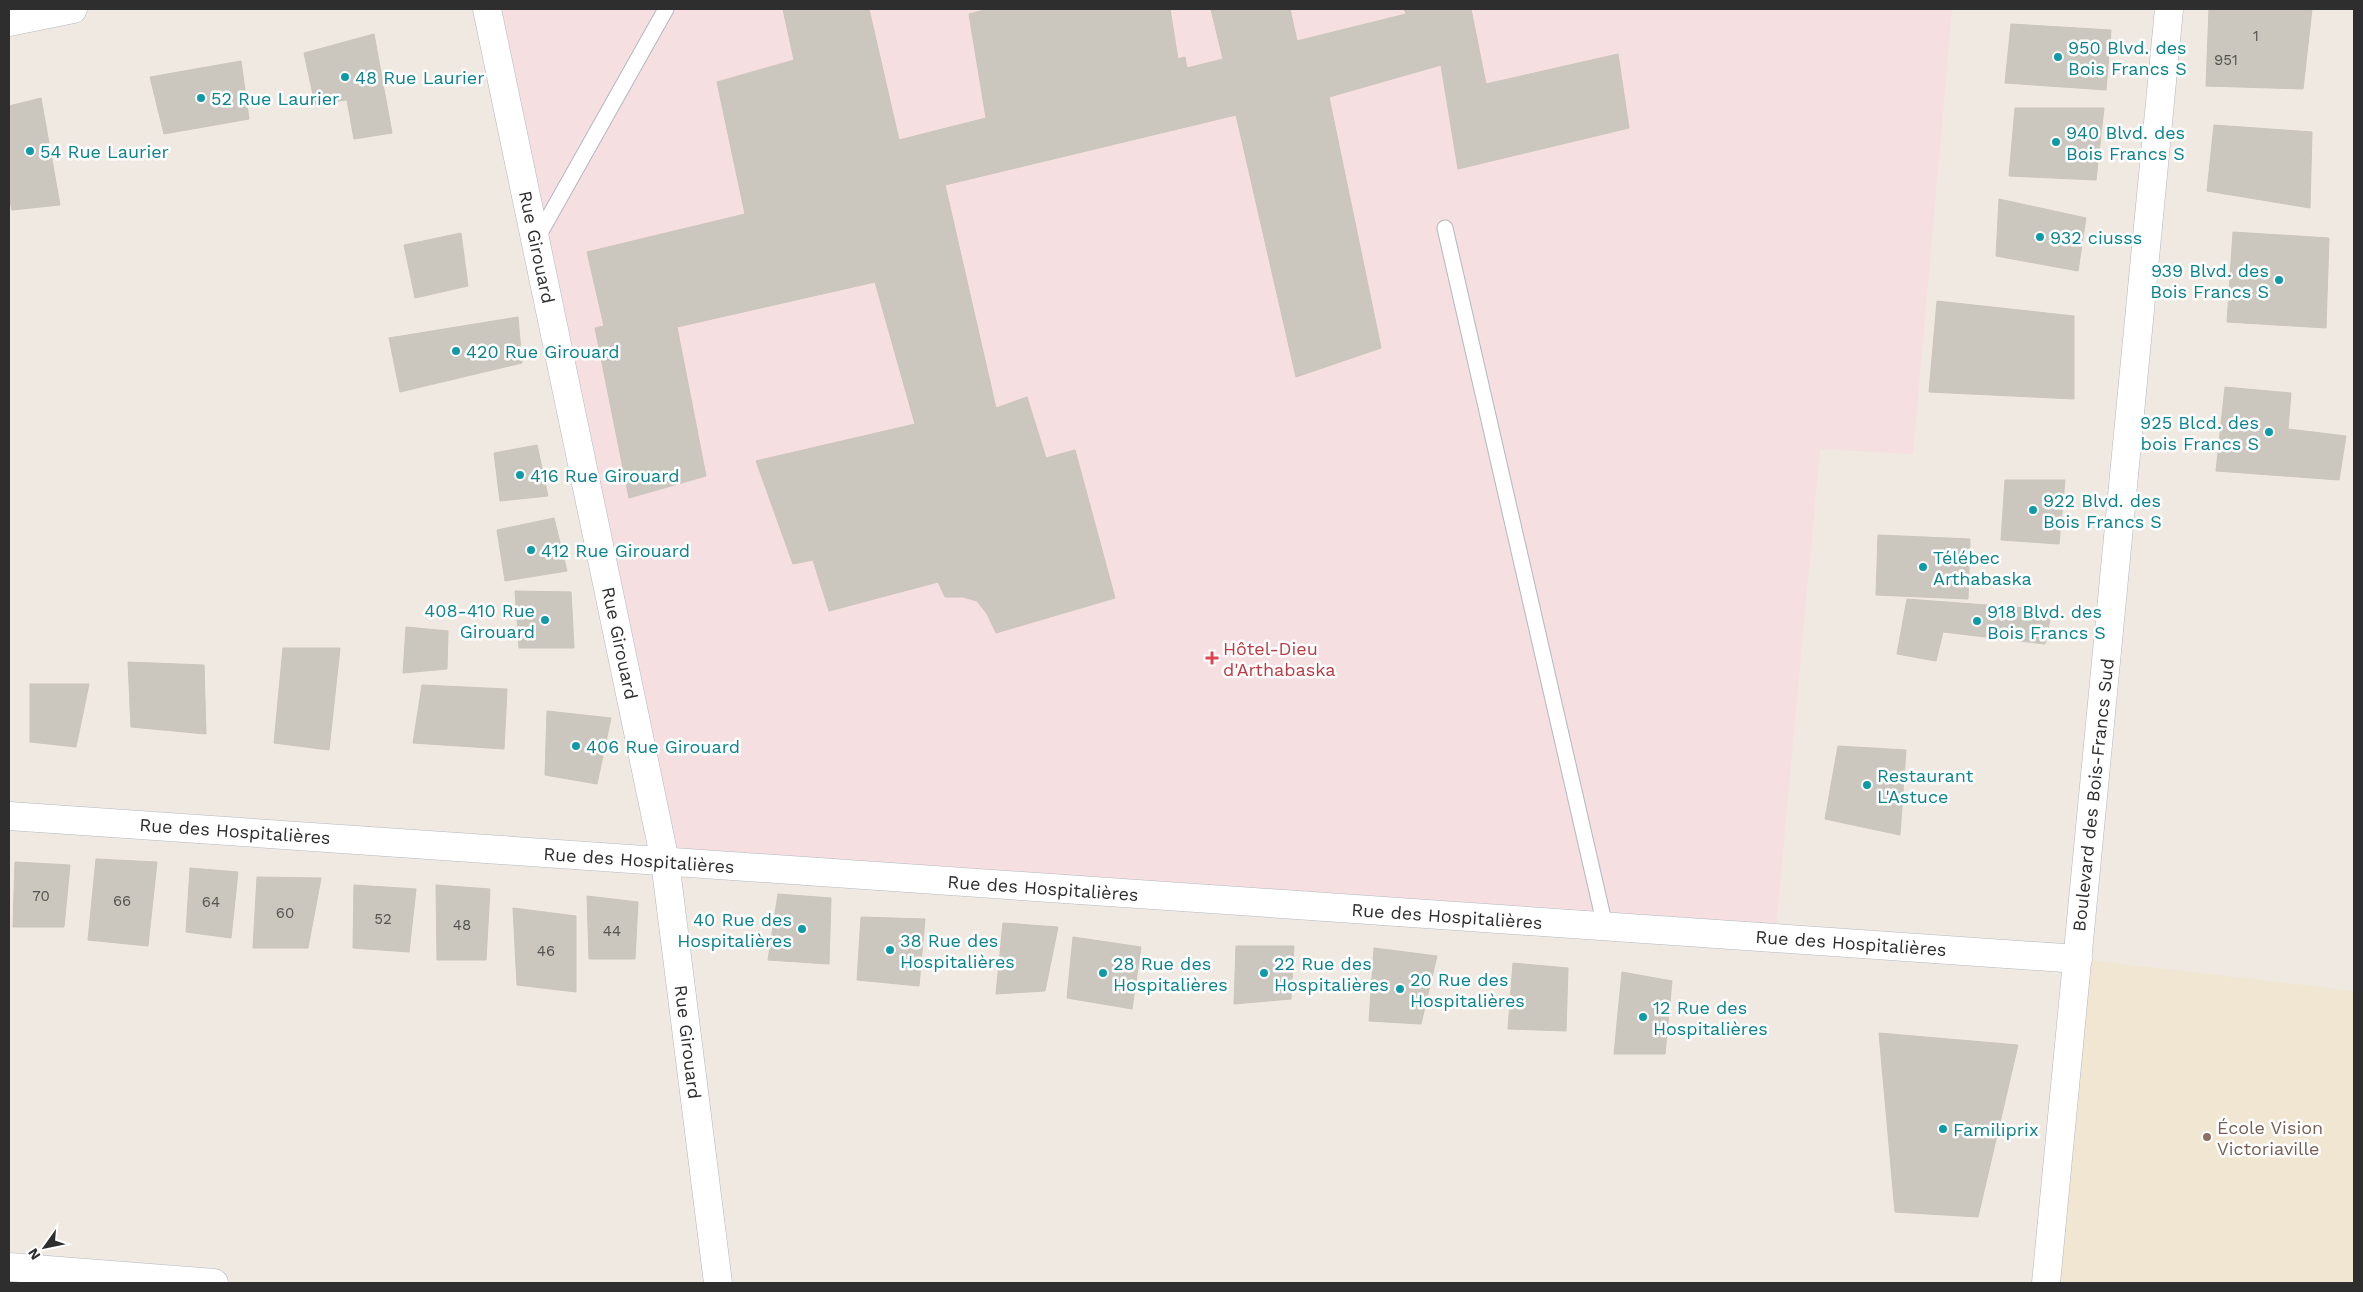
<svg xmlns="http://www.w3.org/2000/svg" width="2363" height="1292" viewBox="0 0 2363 1292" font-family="'Work Sans',sans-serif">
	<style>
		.education { fill: #f0e6d1 }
		.medical { fill: #f5dfe0 }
		.building { fill: #cbc7bf; stroke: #cbc5ba }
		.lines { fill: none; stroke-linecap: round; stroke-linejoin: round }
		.lane-casing { stroke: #b4b7c1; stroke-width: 17 }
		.street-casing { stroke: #b4b7c1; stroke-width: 29 }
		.secondary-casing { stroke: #b4b7c1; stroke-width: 29 }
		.lane { stroke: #fff; stroke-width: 15 }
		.street { stroke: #fff; stroke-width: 28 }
		.secondary { stroke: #fff; stroke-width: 28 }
		.culture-dot { fill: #0f9aa8; stroke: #fff; stroke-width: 2 }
		.health-dot { fill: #e0444e; stroke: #fff; stroke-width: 2 }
		.education-dot { fill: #8d6e63; stroke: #fff; stroke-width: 2 }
		.labels { text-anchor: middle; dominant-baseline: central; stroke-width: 5; stroke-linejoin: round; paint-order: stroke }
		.number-label { font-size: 15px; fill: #555452 }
		.culture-label { font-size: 18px; fill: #0d838f; stroke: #fff; text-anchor: start }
		.street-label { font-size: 18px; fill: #2e2e2e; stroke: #fff }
		.health-label { font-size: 18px; fill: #be3a42; stroke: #fff; text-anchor: start }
		.education-label { font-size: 18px; fill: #785e54; stroke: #fff; text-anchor: start }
	</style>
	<rect width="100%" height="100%" fill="#efe9e1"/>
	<path class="education" d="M2078,959L2354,991V1283H2044Z"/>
	<path class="medical" d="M487,9H1952L1913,454L1820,449L1775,938L665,861Z"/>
	<path class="building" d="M783,9H869L899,140L986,118L969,14L989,9H1170L1178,59L1185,57L1187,68L1223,59L1211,9H1290L1297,41L1406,14L1404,9H1471L1486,84L1618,54L1629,128L1458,169L1441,65L1329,97L1381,348L1296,377L1236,115L945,185L996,408L1027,397L1046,458L1075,450L1115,598L996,633L987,614L977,601L963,597H945L938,582L829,611L813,560L793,564L756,461L915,424L875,282L677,327L706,476L629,498L595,328L604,326L587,252L745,214L717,82L794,60Z
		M2209,9H2312L2303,89L2206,86Z
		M2011,24L2111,30L2106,90L2005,83Z
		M374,34L392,133L354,139L347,100L315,104L304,53Z
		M241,61L249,119L164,134L150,77Z
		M41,98L60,205L12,210L9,196V106Z
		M2015,108H2104L2096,180L2009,176Z
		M2214,125L2312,132L2310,208L2207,191Z
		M1999,199L2086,218L2078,271L1996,256Z
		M2233,232L2329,238L2326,328L2227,322Z
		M461,233L468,286L415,298L404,245Z
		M1937,301L2074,316V399L1929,392Z
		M518,317L522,363L400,392L389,338Z
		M2225,387L2291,393L2288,429L2346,436L2339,480L2216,471Z
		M537,445L548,496L500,501L494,453Z
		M2005,480H2065L2059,544L2001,540Z
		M554,518L567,571L505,581L497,530Z
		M1878,535L1970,539L1968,599L1876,595Z
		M515,591L571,592L574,648H519Z
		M1907,599L2052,610L2045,644L1943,632L1936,661L1897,654Z
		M406,627L448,631L447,669L403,673Z
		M283,648H340L329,750L274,743Z
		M128,662L204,665L206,734L131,727Z
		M30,684H89L76,747L30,742Z
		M422,685L507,689L504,749L413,743Z
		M547,711L611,718L597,784L545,775Z
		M1838,746L1906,750L1900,835L1825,819Z
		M96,859L157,862L148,946L88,940Z
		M15,862L70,865L64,927H13Z
		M190,868L238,872L231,938L186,932Z
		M257,877L321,878L308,948H253Z
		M354,885L416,889L409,952L353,948Z
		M436,885L490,889L486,960H437Z
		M778,894L831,898L829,964L768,960Z
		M587,896L638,902L635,959H589Z
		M513,908L576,916V992L517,985Z
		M861,917L925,919L919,986L857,980Z
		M1003,923L1058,927L1045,991L996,994Z
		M1073,937L1141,947L1132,1009L1067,998Z
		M1236,946H1294L1291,999L1234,1004Z
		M1374,948L1437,956L1421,1024L1369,1021Z
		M1513,963L1568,968L1566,1031L1508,1029Z
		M1622,972L1672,981L1665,1054H1614Z
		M1879,1033L2018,1045L1978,1217L1895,1212Z"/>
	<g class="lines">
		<defs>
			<path id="lane" d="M1445,228L1605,926
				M536,240L666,9"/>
			<path id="street" d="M487,9L665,861L718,1283
				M9,816L2078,959
				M9,1267L214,1283"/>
			<path id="secondary" d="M9,22L73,9
				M2046,1283L2169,9"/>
		</defs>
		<use href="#lane" class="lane-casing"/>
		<use href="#street" class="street-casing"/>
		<use href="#secondary" class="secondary-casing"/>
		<use href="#lane" class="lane"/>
		<use href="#street" class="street"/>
		<use href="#secondary" class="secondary"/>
	</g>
	<g class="culture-dot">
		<circle cx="2058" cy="57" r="5"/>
		<circle cx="345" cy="77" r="5"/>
		<circle cx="201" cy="98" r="5"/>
		<circle cx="2056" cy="142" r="5"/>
		<circle cx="30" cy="151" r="5"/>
		<circle cx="2040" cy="237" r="5"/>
		<circle cx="2279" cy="280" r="5"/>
		<circle cx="456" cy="351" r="5"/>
		<circle cx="2269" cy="432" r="5"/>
		<circle cx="520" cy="475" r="5"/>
		<circle cx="2033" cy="510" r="5"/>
		<circle cx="531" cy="550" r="5"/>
		<circle cx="1923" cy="567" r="5"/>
		<circle cx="545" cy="620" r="5"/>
		<circle cx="1977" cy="621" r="5"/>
		<circle cx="576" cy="746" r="5"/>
		<circle cx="1867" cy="785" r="5"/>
		<circle cx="802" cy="929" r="5"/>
		<circle cx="890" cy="950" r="5"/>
		<circle cx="1103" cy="973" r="5"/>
		<circle cx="1264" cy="973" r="5"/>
		<circle cx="1400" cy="989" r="5"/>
		<circle cx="1643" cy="1017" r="5"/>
		<circle cx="1943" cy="1129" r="5"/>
	</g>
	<path class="health-dot" d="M1209.5 650.5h5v5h5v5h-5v5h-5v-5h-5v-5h5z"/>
	<circle class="education-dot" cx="2207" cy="1137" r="5"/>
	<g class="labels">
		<g class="number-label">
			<text x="2256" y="36">1</text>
			<text x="2226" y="60">951</text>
			<text x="41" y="896">70</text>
			<text x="122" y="901">66</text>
			<text x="211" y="902">64</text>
			<text x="285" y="913">60</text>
			<text x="383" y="919">52</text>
			<text x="462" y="925">48</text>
			<text x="612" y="931">44</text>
			<text x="546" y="951">46</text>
		</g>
		<g class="culture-label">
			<text x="2068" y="47">950 Blvd. des<tspan x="2068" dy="21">Bois Francs S</tspan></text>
			<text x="355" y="77">48 Rue Laurier</text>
			<text x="211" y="98">52 Rue Laurier</text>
			<text x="2066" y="132">940 Blvd. des<tspan x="2066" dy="21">Bois Francs S</tspan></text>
			<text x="40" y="151">54 Rue Laurier</text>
			<text x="2050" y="237">932 ciusss</text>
			<text x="2269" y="270" text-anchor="end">939 Blvd. des<tspan x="2269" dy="21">Bois Francs S</tspan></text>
			<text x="466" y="351">420 Rue Girouard</text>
			<text x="2259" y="422" text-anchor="end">925 Blcd. des<tspan x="2259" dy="21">bois Francs S</tspan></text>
			<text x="530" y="475">416 Rue Girouard</text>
			<text x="2043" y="500">922 Blvd. des<tspan x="2043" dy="21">Bois Francs S</tspan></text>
			<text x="541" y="550">412 Rue Girouard</text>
			<text x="1933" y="557">Télébec<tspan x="1933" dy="21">Arthabaska</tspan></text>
			<text x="535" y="610" text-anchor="end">408-410 Rue<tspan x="535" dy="21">Girouard</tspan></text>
			<text x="1987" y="611">918 Blvd. des<tspan x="1987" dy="21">Bois Francs S</tspan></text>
			<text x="586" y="746">406 Rue Girouard</text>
			<text x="1877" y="775">Restaurant<tspan x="1877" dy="21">L'Astuce</tspan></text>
			<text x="792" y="919" text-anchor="end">40 Rue des<tspan x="792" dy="21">Hospitalières</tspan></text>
			<text x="900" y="940">38 Rue des<tspan x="900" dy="21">Hospitalières</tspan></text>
			<text x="1113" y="963">28 Rue des<tspan x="1113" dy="21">Hospitalières</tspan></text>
			<text x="1274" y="963">22 Rue des<tspan x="1274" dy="21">Hospitalières</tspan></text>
			<text x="1410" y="979">20 Rue des<tspan x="1410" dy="21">Hospitalières</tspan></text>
			<text x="1653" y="1007">12 Rue des<tspan x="1653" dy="21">Hospitalières</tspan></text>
			<text x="1953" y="1129">Familiprix</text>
		</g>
		<g class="street-label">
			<text transform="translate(537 247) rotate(78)">Rue Girouard</text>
			<text transform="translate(620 643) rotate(78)">Rue Girouard</text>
			<text transform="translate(2093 795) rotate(-84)">Boulevard des Bois-Francs Sud</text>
			<text transform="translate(235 831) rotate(4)">Rue des Hospitalières</text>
			<text transform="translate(639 860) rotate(4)">Rue des Hospitalières</text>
			<text transform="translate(1043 888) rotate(4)">Rue des Hospitalières</text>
			<text transform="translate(1447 916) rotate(4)">Rue des Hospitalières</text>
			<text transform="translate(1851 943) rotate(4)">Rue des Hospitalières</text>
			<text transform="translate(688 1042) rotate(83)">Rue Girouard</text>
		</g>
		<g class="health-label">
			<text x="1223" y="648">Hôtel-Dieu<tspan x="1223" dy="21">d'Arthabaska</tspan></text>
		</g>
		<g class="education-label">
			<text x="2217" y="1127">École Vision<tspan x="2217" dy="21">Victoriaville</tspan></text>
		</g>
	</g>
	<rect width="2363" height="1292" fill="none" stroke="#2e2e2e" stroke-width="20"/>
	<g transform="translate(45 1247) rotate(237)" stroke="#ffffff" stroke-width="4" paint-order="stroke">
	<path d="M0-4L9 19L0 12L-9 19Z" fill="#2e2e2e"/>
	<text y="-8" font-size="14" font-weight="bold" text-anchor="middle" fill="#2e2e2e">N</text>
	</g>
</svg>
